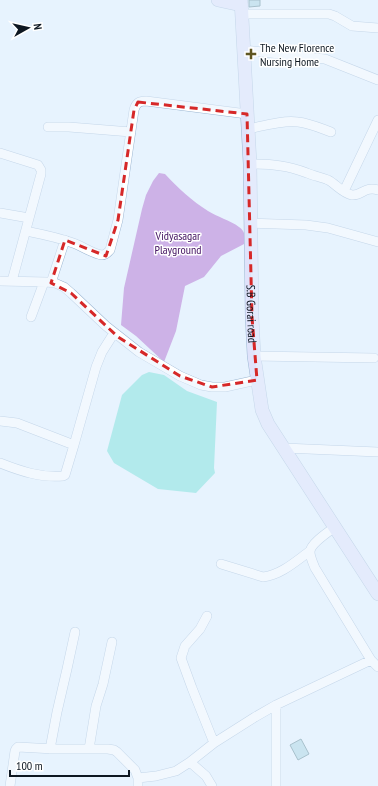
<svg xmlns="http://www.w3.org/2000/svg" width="378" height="786" viewBox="0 0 378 786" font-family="'PT Sans Narrow',sans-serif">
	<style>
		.green { fill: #cdb2e7 }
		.water { fill: #72e0d8 }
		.building { fill: #a6d2df; stroke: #5b8591 }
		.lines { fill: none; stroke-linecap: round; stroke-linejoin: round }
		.street-casing { stroke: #9bb6d2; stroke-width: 10 }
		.secondary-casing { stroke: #9bb6d2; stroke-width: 14 }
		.street { stroke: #fff; stroke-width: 9 }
		.secondary { stroke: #e0e3fb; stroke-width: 13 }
		.marked { fill: none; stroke: #d62828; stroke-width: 3; stroke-dasharray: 8 5; stroke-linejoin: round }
		.poi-dot { fill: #5f5622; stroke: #fff; stroke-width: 1.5 }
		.labels { text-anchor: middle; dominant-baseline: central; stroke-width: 3; stroke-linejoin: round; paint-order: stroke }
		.poi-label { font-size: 12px; fill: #0d1721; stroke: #fff; text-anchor: start }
		.park-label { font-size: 12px; fill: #400f5f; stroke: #fff }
		.street-label { font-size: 12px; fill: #0d1721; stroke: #fff }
	</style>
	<rect width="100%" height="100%" fill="#e7f3fe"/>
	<path class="green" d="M159,173L165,174C178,188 192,201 208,211C217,217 230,220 239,227C245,231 245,236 246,243L221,256L204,277L185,286L176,331L164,362L136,336L121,325L124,288L142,209L146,195L153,181Z"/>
	<path class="water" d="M149,372L164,375L187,391L217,402L214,468L215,473L196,493L158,489L114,463L107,451L122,395L142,375Z"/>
	<path class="building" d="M249,0H260V6L249,7Z
		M301,739L309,754L298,760L290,745Z"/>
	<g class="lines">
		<defs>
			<path id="street" d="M242,14H329L335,16L352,26L378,28
				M244,50L325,59L378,80
				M48,127H69L131,132
				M248,129C263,126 282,120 298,122C309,123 320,128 331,132
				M0,153L38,165L41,170V174L12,281
				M250,164C260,164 270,164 281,166C290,167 299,170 307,173C314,176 321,177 328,180C336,184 342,193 352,195C361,196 365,186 378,190
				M344,191L378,120
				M0,213L29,218
				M250,223L306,225L328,228L378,242
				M26,231C41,234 57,237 73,243C82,246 93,254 102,255C106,255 107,253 110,250L118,220L134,110C136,103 139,101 146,101L247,114
				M0,281L47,282L55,283L64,287L71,293L106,326L139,352L180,376L201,385L212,387H225L257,380
				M51,283L65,240
				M31,317L44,282
				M254,356L374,358
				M0,421L17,423L74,445L96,367L102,352L114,333
				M284,448L378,452
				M0,463C20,471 41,478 63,476L65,475L74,445
				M335,527C328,532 310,544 310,552C310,557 313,563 315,568L371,660L378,667
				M221,564L263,577C281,575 296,561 310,551
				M207,616L200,629L185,646L181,658L192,688L214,743
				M276,705V786
				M50,749L57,712L67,669L75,632
				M89,749L96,706L103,684L112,642
				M190,762L206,776L212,786
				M138,778L156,776L176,771L190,762L214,743L255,717L276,705L371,660
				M10,786L15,751L16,749L18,747L54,749H108L114,750L117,752L135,770L138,778V786"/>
			<g id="secondary">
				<path d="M218,0L241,5"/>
				<path id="s1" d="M241,0L250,164L252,317L254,356L262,410L268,424L378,594"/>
			</g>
		</defs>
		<use href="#street" class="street-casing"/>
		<use href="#secondary" class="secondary-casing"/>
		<use href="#street" class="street"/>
		<use href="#secondary" class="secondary"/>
	</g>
	<path d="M0 0H378V786H0ZM138,102L247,114L252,317L257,380L212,387L180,376L118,337L71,293L51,283L65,240L106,256L118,220L134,110Z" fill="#e7f3fe" fill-opacity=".55" fill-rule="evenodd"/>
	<path class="marked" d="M138,102L247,114L252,317L257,380L212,387L180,376L118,337L71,293L51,283L65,240L106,256L118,220L134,110Z"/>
	<path class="poi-dot" d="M249 48h4v4h4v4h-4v4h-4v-4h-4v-4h4z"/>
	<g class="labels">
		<g class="poi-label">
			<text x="260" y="47">The New Florence<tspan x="260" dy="14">Nursing Home</tspan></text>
		</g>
		<g class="park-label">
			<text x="178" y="235">Vidyasagar<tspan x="178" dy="14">Playground</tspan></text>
		</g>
		<g class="street-label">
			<text stroke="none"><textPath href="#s1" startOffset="314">S.B Gorai road</textPath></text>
		</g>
	</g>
	<g transform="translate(28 28) rotate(82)" stroke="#ffffff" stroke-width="3" paint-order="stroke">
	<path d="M0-3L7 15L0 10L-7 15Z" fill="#0d1721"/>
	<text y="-6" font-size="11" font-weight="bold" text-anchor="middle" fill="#0d1721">N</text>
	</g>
	<path d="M10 770v6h119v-6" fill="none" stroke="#0d1721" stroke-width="2"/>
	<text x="16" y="770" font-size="12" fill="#0d1721" stroke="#ffffff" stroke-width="3" paint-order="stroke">100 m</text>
</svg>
